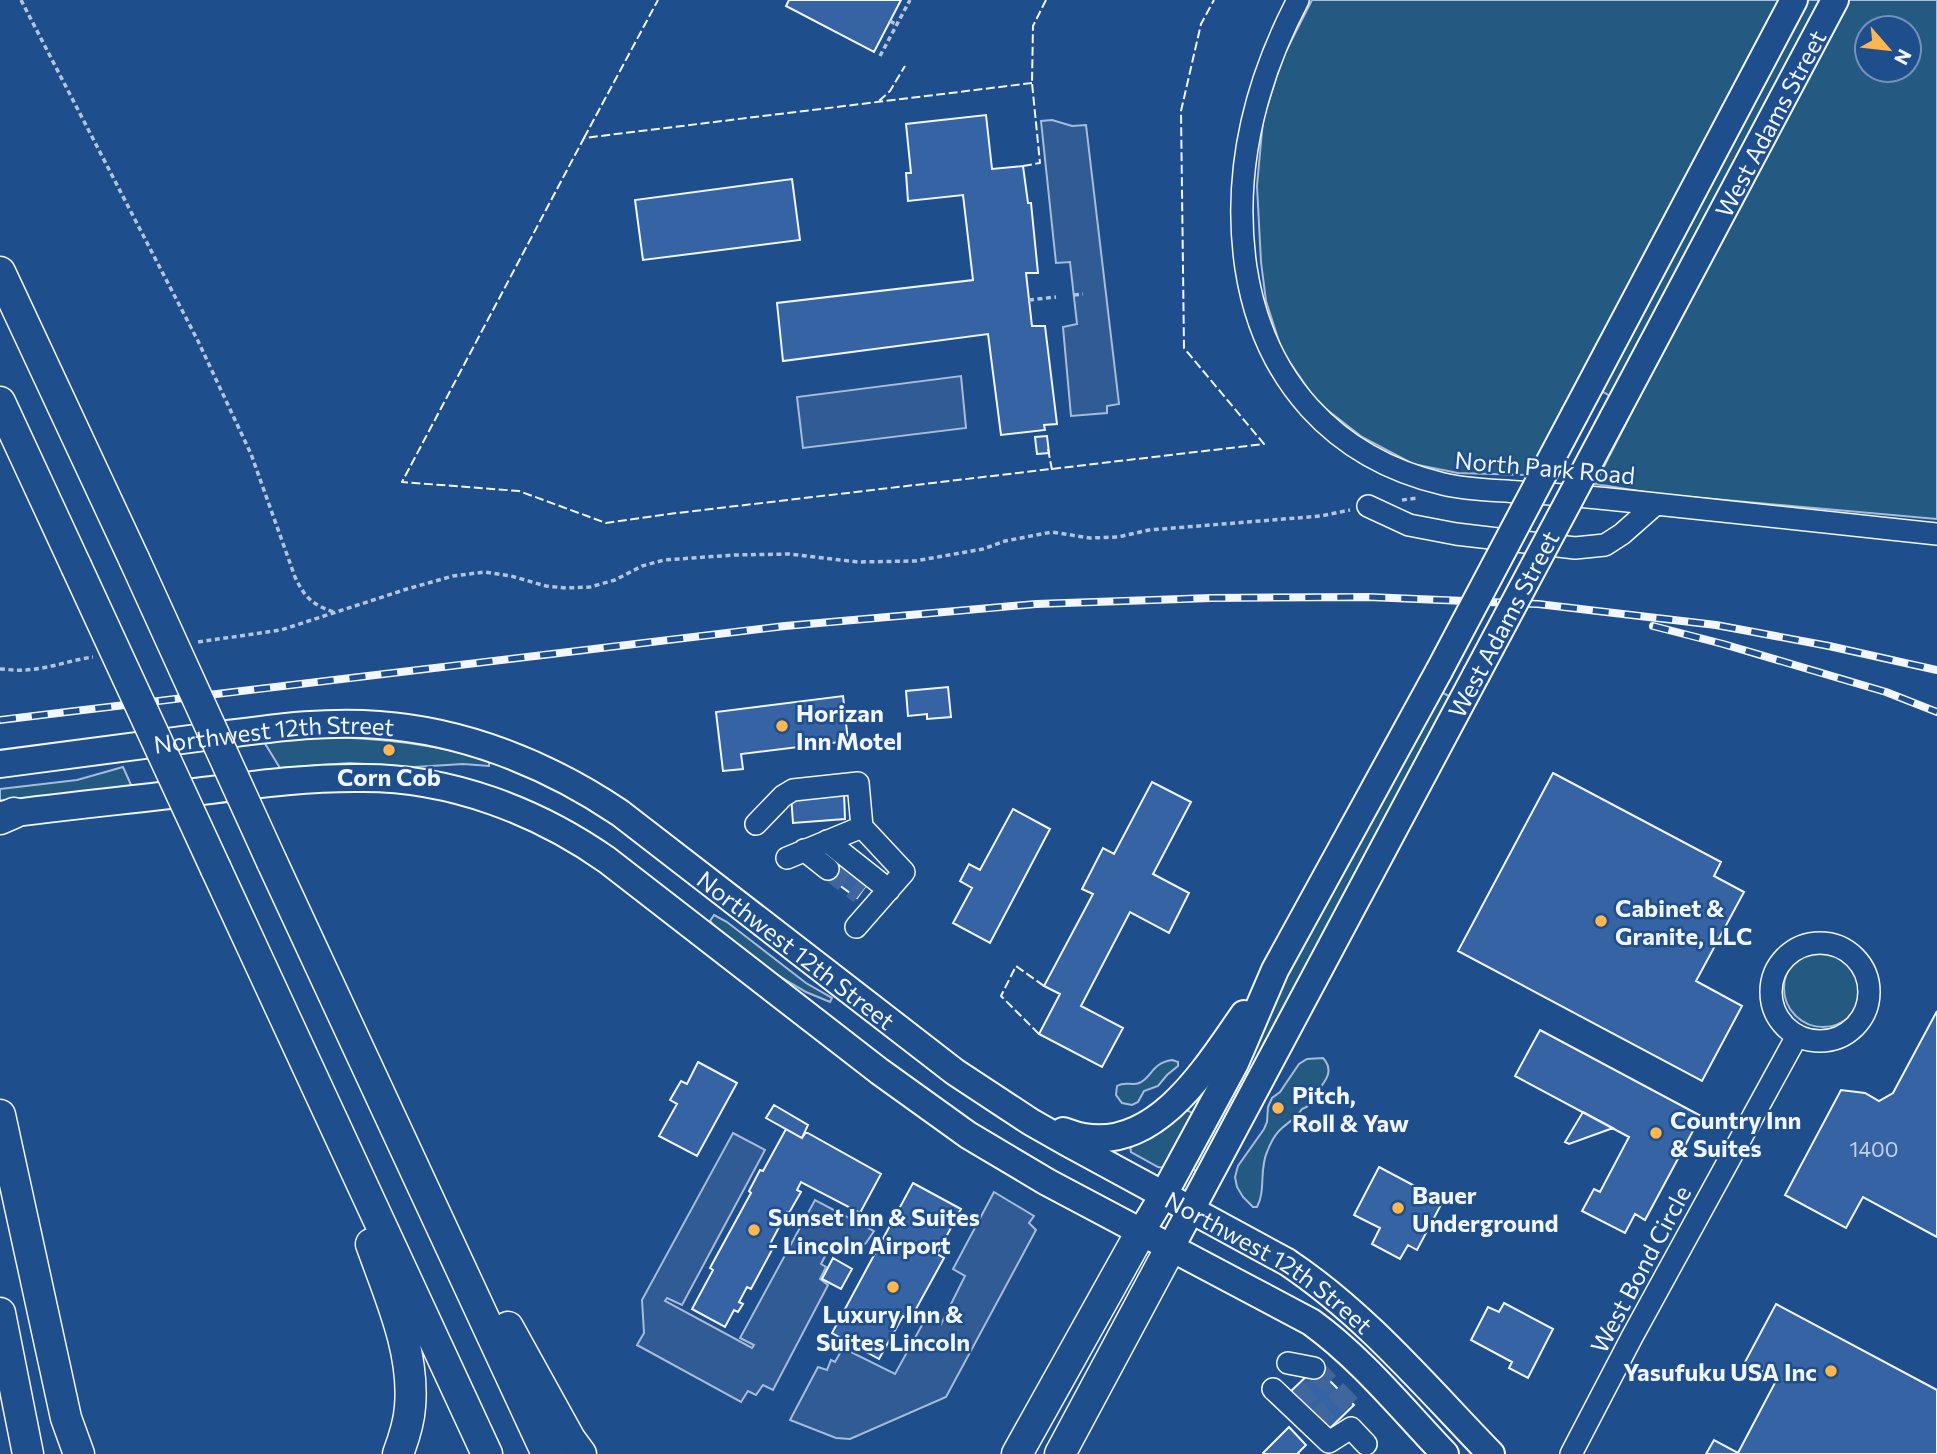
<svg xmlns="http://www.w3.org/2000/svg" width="1937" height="1454" viewBox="0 0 1937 1454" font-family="Commissioner,sans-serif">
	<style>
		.green { fill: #245a82; stroke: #a8bbd7; stroke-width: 2; fill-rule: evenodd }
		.parking { fill: #305b95; stroke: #a8bbd7; stroke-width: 2 }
		.building { fill: #3563a3; stroke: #f2f6ff; stroke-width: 2 }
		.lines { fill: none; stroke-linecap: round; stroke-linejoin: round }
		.minor-tunnel { stroke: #3f679d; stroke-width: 21; stroke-dasharray: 21 10; stroke-linecap: butt }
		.minor-casing { stroke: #f2f6ff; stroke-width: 24 }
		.major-casing { stroke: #f2f6ff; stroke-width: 30 }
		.highway-casing { stroke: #f2f6ff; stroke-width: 33 }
		.path { stroke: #b3c4dc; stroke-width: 3.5; stroke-dasharray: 5 3.5; stroke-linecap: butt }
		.minor { stroke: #1f4e8c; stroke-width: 21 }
		.major { stroke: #1f4e8c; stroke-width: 26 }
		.highway { stroke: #1f4e8c; stroke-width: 30 }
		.rail-casing { stroke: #f2f6ff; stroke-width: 8 }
		.rail { stroke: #1f4e8c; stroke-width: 5; stroke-dasharray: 16; stroke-linecap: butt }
		.major-bridge-casing { stroke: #f2f6ff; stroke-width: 30; stroke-linecap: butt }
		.highway-bridge-casing { stroke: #f2f6ff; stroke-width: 33; stroke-linecap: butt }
		.major-bridge { stroke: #1f4e8c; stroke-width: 26 }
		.highway-bridge { stroke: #1f4e8c; stroke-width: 30 }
		.fence { stroke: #f2f6ff; stroke-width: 2; stroke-dasharray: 9 3.5; stroke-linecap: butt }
		.poi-dot { fill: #ffb74d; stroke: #1f4e8c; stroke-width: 2.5 }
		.labels { text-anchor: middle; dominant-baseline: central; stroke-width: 5; stroke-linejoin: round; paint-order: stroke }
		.number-label { font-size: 21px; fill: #c3d1e8 }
		.street-label { font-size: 24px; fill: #f2f6ff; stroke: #1f4e8c }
		.poi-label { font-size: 24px; font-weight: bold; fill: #f2f6ff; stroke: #1f4e8c; text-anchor: start }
	</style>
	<rect width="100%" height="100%" fill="#1f4e8c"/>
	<path class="green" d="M1312,0H1784L1529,475L1458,473L1413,464L1362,437L1317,402L1282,351L1266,301L1261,262L1257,186L1263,120L1282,59Z
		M1808,0H1823L1612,397L1600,390Z
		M1848,0H1937V519L1658,494L1595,484L1698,283ZM1867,28H1909V70H1867Z
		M1441,692L1453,698L1211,1152L1196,1171L1193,1169L1248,1066L1257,1047L1271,1005Z
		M312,737C373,737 431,743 489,760V766L463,764L414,767L350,763L280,768L264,742Z
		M123,767L132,787L0,802V789L77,780Z
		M714,915L727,922L806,983L832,998L830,1002L806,992L769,970L715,927L710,921Z
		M1784 988a39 39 0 1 1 78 0a39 39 0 1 1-78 0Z
		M1323,1058C1335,1071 1325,1082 1316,1093C1310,1100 1312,1106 1302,1109C1297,1117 1289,1122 1282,1128C1275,1134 1270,1144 1267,1152C1259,1170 1266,1190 1257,1207H1253L1243,1197L1237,1187L1235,1177L1238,1166L1264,1129L1267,1122L1268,1107L1272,1098L1280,1092L1299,1064L1307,1059Z
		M1172,1060L1178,1062V1066L1167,1075L1158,1086L1144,1091L1138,1102L1132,1105L1122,1103L1116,1095L1117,1086C1125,1081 1132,1086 1139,1083C1152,1078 1151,1063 1172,1060Z
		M1187,1110L1192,1113L1165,1168L1158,1167L1131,1152L1130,1146L1151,1138Z"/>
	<path class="parking" d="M1052,120L1072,126L1086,125L1119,404L1107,406V413L1071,416L1063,327L1077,324L1070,262L1056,263L1041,121Z
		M961,376L966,428L803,448L797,397Z
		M733,1133L765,1150L682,1305L667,1298L665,1301L752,1348L754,1345L740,1338L815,1200L874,1231L866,1243L860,1247L832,1243L821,1264L826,1267L820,1279L828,1285L773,1390L763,1385L756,1395L748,1391L741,1402L637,1345L644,1333L642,1300Z
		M994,1192L1034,1216L1029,1223L1036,1230L946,1397L850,1439L836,1438L790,1420L818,1367L827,1370L831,1360L835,1362L843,1348L895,1374L927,1316L941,1324L965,1276L953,1269Z"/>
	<path class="building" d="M789,0H901L874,52L786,6Z
		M986,115L992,169L1023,166L1028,203H1031L1038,273H1026L1032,326H1045L1057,424L1044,425L1045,430L1001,435L988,334L783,361L777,303L973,280L963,195L908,201L906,173H911L906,124Z
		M792,179L800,240L643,260L635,200Z
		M1047,436L1049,453L1037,454L1035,437Z
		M948,687L951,717L927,719V714L908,716L906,691Z
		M843,696L848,741L741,754L743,769L723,771L716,712Z
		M1553,773L1721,862L1714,876L1744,892L1696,981L1742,1006L1702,1081L1458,951Z
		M1152,782L1191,802L1153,874L1189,893L1169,933L1130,912L1081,1006L1123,1028L1102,1067L1039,1034L1060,994L1044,986L1093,894L1082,889L1103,848L1114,854Z
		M844,792L845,819L793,823L791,795Z
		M1013,809L1050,829L990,943L953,923L972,888L960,881L969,864L980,870Z
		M836,857L869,881L857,898L824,874Z
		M1937,1011V1237L1863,1197L1846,1228L1785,1195L1841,1090L1865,1093L1879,1101L1893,1093Z
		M1540,1030L1701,1116L1645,1220L1635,1214L1625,1233L1582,1211L1594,1189L1600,1192L1629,1137L1515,1076Z
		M698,1062L737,1083L697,1156L659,1136L677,1104L670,1100L681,1081L687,1084Z
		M774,1105L808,1125L802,1138L766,1118Z
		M1583,1112L1613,1128L1569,1144L1565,1142Z
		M786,1129L802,1138L806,1132L881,1174L860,1213L801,1182L797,1190L801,1192L789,1213L787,1212L769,1246L773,1248L751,1289L747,1287L739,1302L743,1304L738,1312L734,1310L725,1327L692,1309L713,1270L710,1268L751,1193L749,1191L760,1170L763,1171Z
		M1379,1167L1443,1201L1417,1250L1408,1245L1400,1259L1372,1244L1380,1228L1354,1215Z
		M913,1183L961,1209L937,1254L944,1258L910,1320L903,1316L879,1359L832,1333Z
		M833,1258L852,1269L841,1289L822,1279Z
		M1504,1303L1553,1329L1528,1378L1509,1368L1512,1362L1471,1340L1488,1307L1499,1312Z
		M1776,1304L1937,1390V1454H1706L1714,1440L1738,1453L1777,1379L1745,1362Z
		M1316,1367L1354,1405L1324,1434L1287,1395Z
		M1289,1427L1306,1445L1298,1453L1299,1454H1264L1263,1453Z"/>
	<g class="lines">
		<path class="minor-tunnel" d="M828,869L860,894
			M1314,1368L1352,1407
			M1295,1404L1325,1379
			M1313,1423L1342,1397"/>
		<defs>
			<path id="minor" d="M1298,0C1254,84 1232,173 1246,268C1263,379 1333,458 1443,484C1468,490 1493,490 1519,492C1555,494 1591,497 1628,501C1731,512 1834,523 1937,534
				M1368,506L1409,525L1456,534L1575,548L1605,545L1622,534L1656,504
				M756,824L783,796L793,790L858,783L862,827
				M827,841L889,890
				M804,850L828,869
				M787,858L862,827L904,872L856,927
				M1771 992a49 49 0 1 1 98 0a49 49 0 1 1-98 0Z
				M1288,1363L1314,1368
				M1273,1389L1329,1442L1351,1428L1366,1444
				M1571,1454L1632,1337L1797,1036"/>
			<g id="major">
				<path d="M1575,414L1794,0"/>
				<path id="s1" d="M1613,418L1835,0"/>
				<path id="s2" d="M0,764C68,755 136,746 205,737C262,730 320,720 379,725C465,731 549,765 620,813L955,1072L1031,1122L1068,1143L1287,1262C1365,1314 1426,1387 1491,1454"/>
				<path d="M0,815C65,806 130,800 195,792C251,785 308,777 364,778C451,778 537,811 607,860L879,1071L968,1135L1047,1182L1311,1322C1362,1359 1402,1409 1445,1454"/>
				<path d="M1063,1131C1070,1133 1077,1136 1084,1137C1158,1150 1208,1065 1244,1014"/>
				<path d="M1141,1232L1164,1194L1235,1063L1275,970L1439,671"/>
				<path d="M1171,1247L1476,675"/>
			</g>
			<path id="highway" d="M0,272L134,559
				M0,402L76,566
				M0,819L14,813
				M272,862L547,1454
				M216,869L487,1454
				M0,1115L66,1418L79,1454
				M371,1244C389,1295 415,1351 410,1407C409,1423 404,1438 398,1454
				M0,1313L28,1454
				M508,1327L570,1439L581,1454
				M1017,1454L1141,1232
				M1060,1454L1171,1247"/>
		</defs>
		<use href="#minor" class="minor-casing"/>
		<use href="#major" class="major-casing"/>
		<use href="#highway" class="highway-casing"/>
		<path class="path" d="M21,0L198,341L251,454L295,577C305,598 312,604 333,612
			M890,21L897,25
			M880,56L910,0
			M1074,295L1083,294
			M1029,300L1056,297
			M1402,500L1418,498
			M198,642L281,630L407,589L453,576L485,572L511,576L546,586L566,588L590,587L615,580L642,566L664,560L735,555L789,554L858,562L915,561L983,549L1005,541L1052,532L1090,538L1118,537L1149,530L1321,516L1350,510
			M0,669C7,669 15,671 22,670C46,670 70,660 93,657"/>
		<use href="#minor" class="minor"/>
		<use href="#major" class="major"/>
		<use href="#highway" class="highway"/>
		<defs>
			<path id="rail" d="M1653,626L1723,644L1886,692L1937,712
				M0,720L785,626L1036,604L1211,598L1368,597L1538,604L1716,625L1829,646L1937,670"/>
		</defs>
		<use href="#rail" class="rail-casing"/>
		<use href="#rail" class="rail"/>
		<defs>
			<path id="major-bridge" d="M1439,671L1575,414
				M1476,675L1613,418"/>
			<path id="highway-bridge" d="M134,559L272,862
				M76,566L216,869"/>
		</defs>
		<use href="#major-bridge" class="major-bridge-casing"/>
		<use href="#highway-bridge" class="highway-bridge-casing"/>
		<use href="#major-bridge" class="major-bridge"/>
		<use href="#highway-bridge" class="highway-bridge"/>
		<path class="fence" d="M1032,83L584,138L402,482L519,491L606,523L677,513L1264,444L1184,348L1181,111L1201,24L1214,0
			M879,101L890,91L905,66
			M584,138L658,0
			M1023,166L1040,163L1032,83L1033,26L1046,0
			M1048,449L1052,470
			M1039,1034L1001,996L1016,966L1044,986"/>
	</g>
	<g class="poi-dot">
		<circle cx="782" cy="726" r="7"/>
		<circle cx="389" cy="750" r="7"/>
		<circle cx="1601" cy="921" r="7"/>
		<circle cx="1278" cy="1108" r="7"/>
		<circle cx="1656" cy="1133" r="7"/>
		<circle cx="1398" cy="1208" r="7"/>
		<circle cx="754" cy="1230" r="7"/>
		<circle cx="893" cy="1287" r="7"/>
		<circle cx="1831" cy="1371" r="7"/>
	</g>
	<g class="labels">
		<g class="number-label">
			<text x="1874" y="1148">1400</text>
		</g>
		<g class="street-label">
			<text stroke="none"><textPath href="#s1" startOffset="334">West Adams Street</textPath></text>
			<text transform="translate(1545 467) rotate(5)">North Park Road</text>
			<text transform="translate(1503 624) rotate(-62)">West Adams Street</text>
			<text stroke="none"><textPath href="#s2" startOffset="276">Northwest 12th Street</textPath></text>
			<text stroke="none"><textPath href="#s2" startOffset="864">Northwest 12th Street</textPath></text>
			<text stroke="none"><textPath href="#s2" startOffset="1432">Northwest 12th Street</textPath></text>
			<text transform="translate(1640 1269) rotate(-62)">West Bond Circle</text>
		</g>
		<g class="poi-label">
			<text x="796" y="712">Horizan<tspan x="796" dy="28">Inn Motel</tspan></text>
			<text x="389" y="776" text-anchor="middle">Corn Cob</text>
			<text x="1615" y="907">Cabinet &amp;<tspan x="1615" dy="28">Granite, LLC</tspan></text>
			<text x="1292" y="1094">Pitch,<tspan x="1292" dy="28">Roll &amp; Yaw</tspan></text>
			<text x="1670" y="1119">Country Inn<tspan x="1670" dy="28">&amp; Suites</tspan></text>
			<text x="1412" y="1194">Bauer<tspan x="1412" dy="28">Underground</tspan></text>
			<text x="768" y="1216">Sunset Inn &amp; Suites<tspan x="768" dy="28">- Lincoln Airport</tspan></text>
			<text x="893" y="1313" text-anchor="middle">Luxury Inn &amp;<tspan x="893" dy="28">Suites Lincoln</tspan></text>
			<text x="1817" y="1371" text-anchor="end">Yasufuku USA Inc</text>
		</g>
	</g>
	<g transform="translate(1888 49) rotate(118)"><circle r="33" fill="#1f4e8c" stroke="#7391ba" stroke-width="2"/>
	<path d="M0-5L12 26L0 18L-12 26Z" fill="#ffb74d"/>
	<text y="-10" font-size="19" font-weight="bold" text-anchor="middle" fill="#f2f6ff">N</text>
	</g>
</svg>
